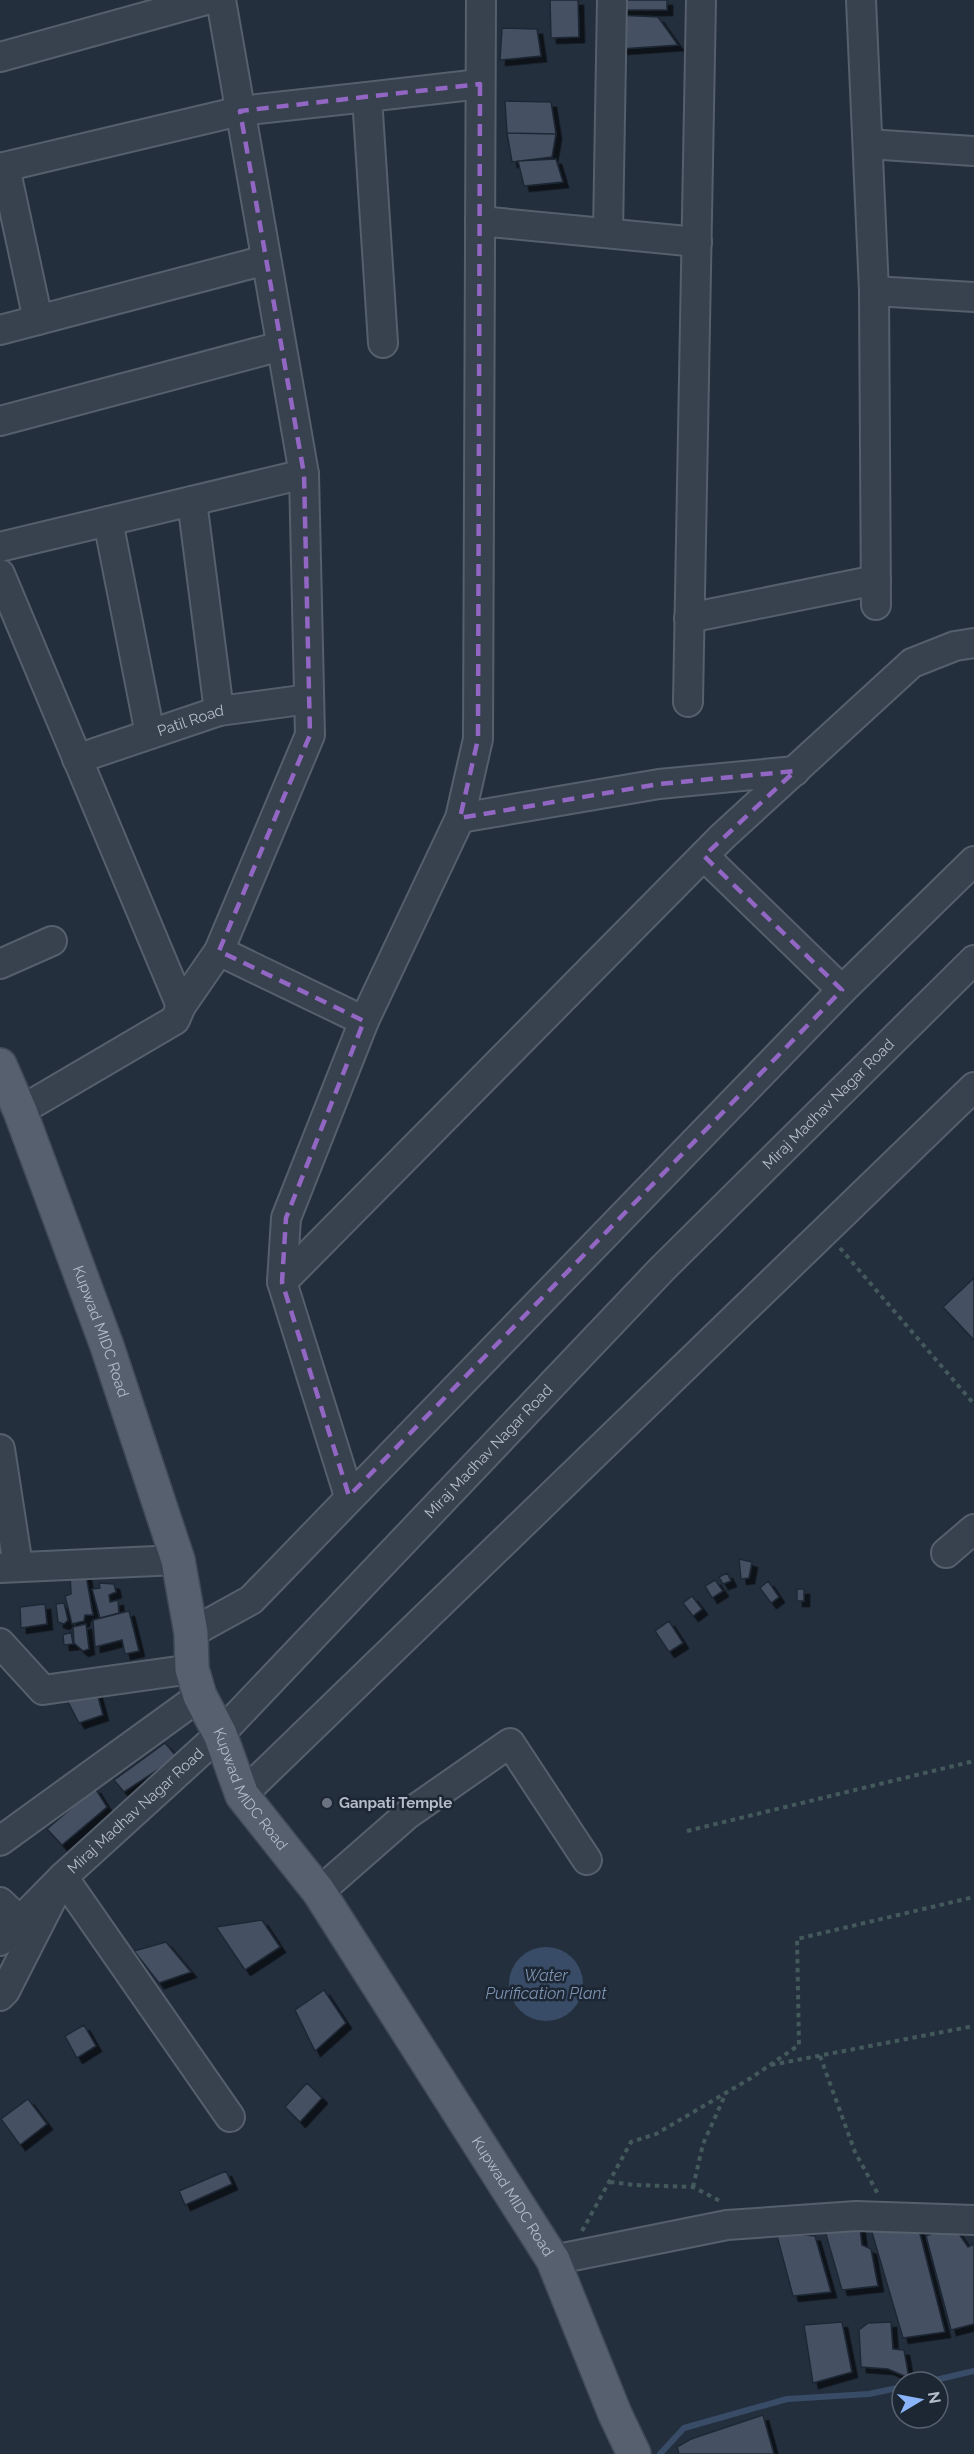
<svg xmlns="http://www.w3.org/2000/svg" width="974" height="2454" viewBox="0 0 974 2454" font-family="Raleway,sans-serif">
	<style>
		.water { fill: #394c67 }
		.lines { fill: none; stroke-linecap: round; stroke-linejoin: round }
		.stream { stroke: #394c67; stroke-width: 6 }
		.building { fill: #455162; stroke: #1f2835; stroke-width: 1.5; filter: url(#shadow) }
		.minor-casing { stroke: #565f6c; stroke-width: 32 }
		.major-casing { stroke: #414a57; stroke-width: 36 }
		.path { stroke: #44595c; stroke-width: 4; stroke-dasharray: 4.5 4.5; stroke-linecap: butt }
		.minor { stroke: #38414e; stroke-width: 28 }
		.major { stroke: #56606e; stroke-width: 33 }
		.marked { fill: none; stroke: #9266c3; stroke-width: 4.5; stroke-dasharray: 12 8; stroke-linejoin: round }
		.worship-dot { fill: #6b7280; stroke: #1d2633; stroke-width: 2 }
		.labels { text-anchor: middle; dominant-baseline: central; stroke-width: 5; stroke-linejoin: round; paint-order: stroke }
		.street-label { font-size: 15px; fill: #b4bcc9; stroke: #1d2633 }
		.poi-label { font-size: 15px; font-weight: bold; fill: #b4bcc9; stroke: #1d2633; text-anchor: start }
		.water-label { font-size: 16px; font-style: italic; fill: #7c92b1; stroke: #1d2633 }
	</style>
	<defs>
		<filter id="shadow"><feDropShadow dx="5.5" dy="5.5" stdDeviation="0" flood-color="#0009"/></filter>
	</defs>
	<rect width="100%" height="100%" fill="#242f3e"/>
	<path class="water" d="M509 1984a37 37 0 1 1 74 0a37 37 0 1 1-74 0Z"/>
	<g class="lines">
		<path class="stream" d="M927,2382L974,2371
			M660,2454L684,2428L787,2399L869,2394L902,2387"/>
	</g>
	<path class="building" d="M550,0H578L579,37L551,38Z
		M621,0H667V10H621Z
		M617,15L658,17L678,45L620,49Z
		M502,28L537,29L541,56L500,60Z
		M505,101L551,102L556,134L507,133Z
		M507,133L556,134L552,157L512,162Z
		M556,159L563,182L524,186L518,161Z
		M974,1278V1340L943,1307Z
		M739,1559L752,1562L749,1578L741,1579Z
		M85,1569L93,1615H85L84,1621L72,1624L65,1596L71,1594L70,1574Z
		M727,1573L731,1581L723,1584L719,1577Z
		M715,1580L723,1591L712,1598L705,1586Z
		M768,1581L779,1597L771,1603L760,1588Z
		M99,1583L114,1584L116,1592L109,1595L110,1602L118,1600L119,1613L100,1618L92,1589L100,1588Z
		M797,1589H804V1601H797Z
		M692,1596L702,1609L693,1616L683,1603Z
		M64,1603L68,1620L64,1624L58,1622L56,1604Z
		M45,1604L47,1624L21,1628L20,1607Z
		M129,1611L139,1651L125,1654L122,1640L95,1647L93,1620Z
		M669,1621L683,1643L669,1652L655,1631Z
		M86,1624L89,1649L83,1651L74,1643L73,1627Z
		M71,1632L73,1644L64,1645L63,1635Z
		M95,1686L103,1715L79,1723L67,1700Z
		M165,1743L177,1757L124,1792L114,1780Z
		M95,1788L107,1807L62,1845L47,1829Z
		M262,1920L280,1947L245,1970L216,1927Z
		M166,1942L191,1972L159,1983L134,1951Z
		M324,1990L346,2023L315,2051L295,2010Z
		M84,2025L96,2046L77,2058L65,2036Z
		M307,2083L322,2098L300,2122L285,2107Z
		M28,2099L47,2124L20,2145L1,2119Z
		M226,2171L232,2184L185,2205L179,2191Z
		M859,2221L862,2245L871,2249L878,2286L842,2290L823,2224Z
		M953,2225L968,2247L974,2244V2324L951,2330L926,2236Z
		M918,2226L945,2332L903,2338L871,2229Z
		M776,2232L815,2236L831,2292L793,2296Z
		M842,2322L852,2372L813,2383L804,2325Z
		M891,2322L893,2349L904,2350L909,2378L888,2369L861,2367L859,2330L868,2323Z
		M763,2415L774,2454H679L677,2447L691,2439Z"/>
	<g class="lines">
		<defs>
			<g id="minor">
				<path d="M861,0L874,291L876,605"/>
				<path d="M0,57L206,0"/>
				<path d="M868,144L974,151"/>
				<path d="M5,167L38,320"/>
				<path d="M0,168L240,111L367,97"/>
				<path d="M480,221L697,242"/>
				<path d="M608,233L612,0"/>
				<path d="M874,291L974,297"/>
				<path d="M0,330L266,260"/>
				<path d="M383,343L367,97L480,84"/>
				<path d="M0,421L281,346"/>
				<path d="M192,501L219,711"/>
				<path d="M108,521L150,734"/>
				<path d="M0,547L304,474"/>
				<path d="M0,574L181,1006L175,1020L20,1111"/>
				<path d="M689,618L876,580"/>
				<path d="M688,702L701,0"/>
				<path id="s1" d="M77,759L219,711L309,699"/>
				<path d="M460,818L659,784L795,771"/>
				<path d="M704,856L842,990"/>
				<path d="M219,951L364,1021"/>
				<path d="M0,964L52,941"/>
				<path d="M181,1006L219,951L310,735L304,474L221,0"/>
				<path d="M282,1282L722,837L912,663L955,646L974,643"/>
				<path d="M0,1449L18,1566"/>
				<path d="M349,1496L282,1282L286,1218L364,1021L460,818L478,739L481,0"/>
				<path d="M946,1553L974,1529"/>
				<path d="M0,1568L178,1560"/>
				<path d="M191,1633L251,1600L842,990L974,861"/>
				<path d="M0,1643L43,1690L192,1669"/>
				<path d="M242,1795L974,1087"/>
				<path d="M0,1841L200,1696"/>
				<path d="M319,1892L408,1814L510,1743L587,1860"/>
				<path d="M0,1902L20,1921"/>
				<path id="s2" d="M0,1941L63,1877L220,1734L662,1269L974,960"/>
				<path d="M0,1996L5,1991L63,1877L230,2117"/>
				<path d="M553,2260L727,2225L856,2216L974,2220"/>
			</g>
			<g id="major">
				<path id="s3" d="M0,1065L20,1111L107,1346L178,1560L191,1633L192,1669L200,1696L220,1734L242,1795L319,1892L553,2260L615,2414L634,2454"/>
			</g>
		</defs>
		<use href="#minor" class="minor-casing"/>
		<use href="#major" class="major-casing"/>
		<path class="path" d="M840,1248L974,1404
			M687,1831L974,1761
			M820,2056L855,2152L878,2194
			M771,2065L974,2026
			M610,2182L635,2185L693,2187L722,2202
			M693,2187L703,2144L726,2093
			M582,2231L631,2142L656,2134L751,2078L799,2045L797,1939L974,1897"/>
		<use href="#minor" class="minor"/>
		<use href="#major" class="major"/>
	</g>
	<path class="marked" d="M480,84L478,739L460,818L659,784L795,771L704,856L842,990L349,1496L282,1282L286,1218L364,1021L219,951L310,735L304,474L240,111Z"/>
	<circle class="worship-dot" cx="327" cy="1803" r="6"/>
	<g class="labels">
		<g class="street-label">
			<text stroke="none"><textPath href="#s1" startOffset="120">Patil Road</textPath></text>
			<text stroke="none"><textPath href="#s2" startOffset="1178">Miraj Madhav Nagar Road</textPath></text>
			<text stroke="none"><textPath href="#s3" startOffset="285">Kupwad MIDC Road</textPath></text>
			<text stroke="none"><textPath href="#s2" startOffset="692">Miraj Madhav Nagar Road</textPath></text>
			<text stroke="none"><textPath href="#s3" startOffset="771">Kupwad MIDC Road</textPath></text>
			<text stroke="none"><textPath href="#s2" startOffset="188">Miraj Madhav Nagar Road</textPath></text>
			<text stroke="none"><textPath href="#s3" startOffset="1257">Kupwad MIDC Road</textPath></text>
		</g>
		<g class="poi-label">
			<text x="339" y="1803">Ganpati Temple</text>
		</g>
		<g class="water-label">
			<text x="546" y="1975">Water<tspan x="546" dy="18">Purification Plant</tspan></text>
		</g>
	</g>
	<g transform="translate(920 2400) rotate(80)"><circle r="28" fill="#1d2633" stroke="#59626f" stroke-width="1.5"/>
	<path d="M0-4.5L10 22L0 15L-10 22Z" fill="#8ab4f8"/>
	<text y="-9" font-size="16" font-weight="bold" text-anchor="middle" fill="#b4bcc9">N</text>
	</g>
</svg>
